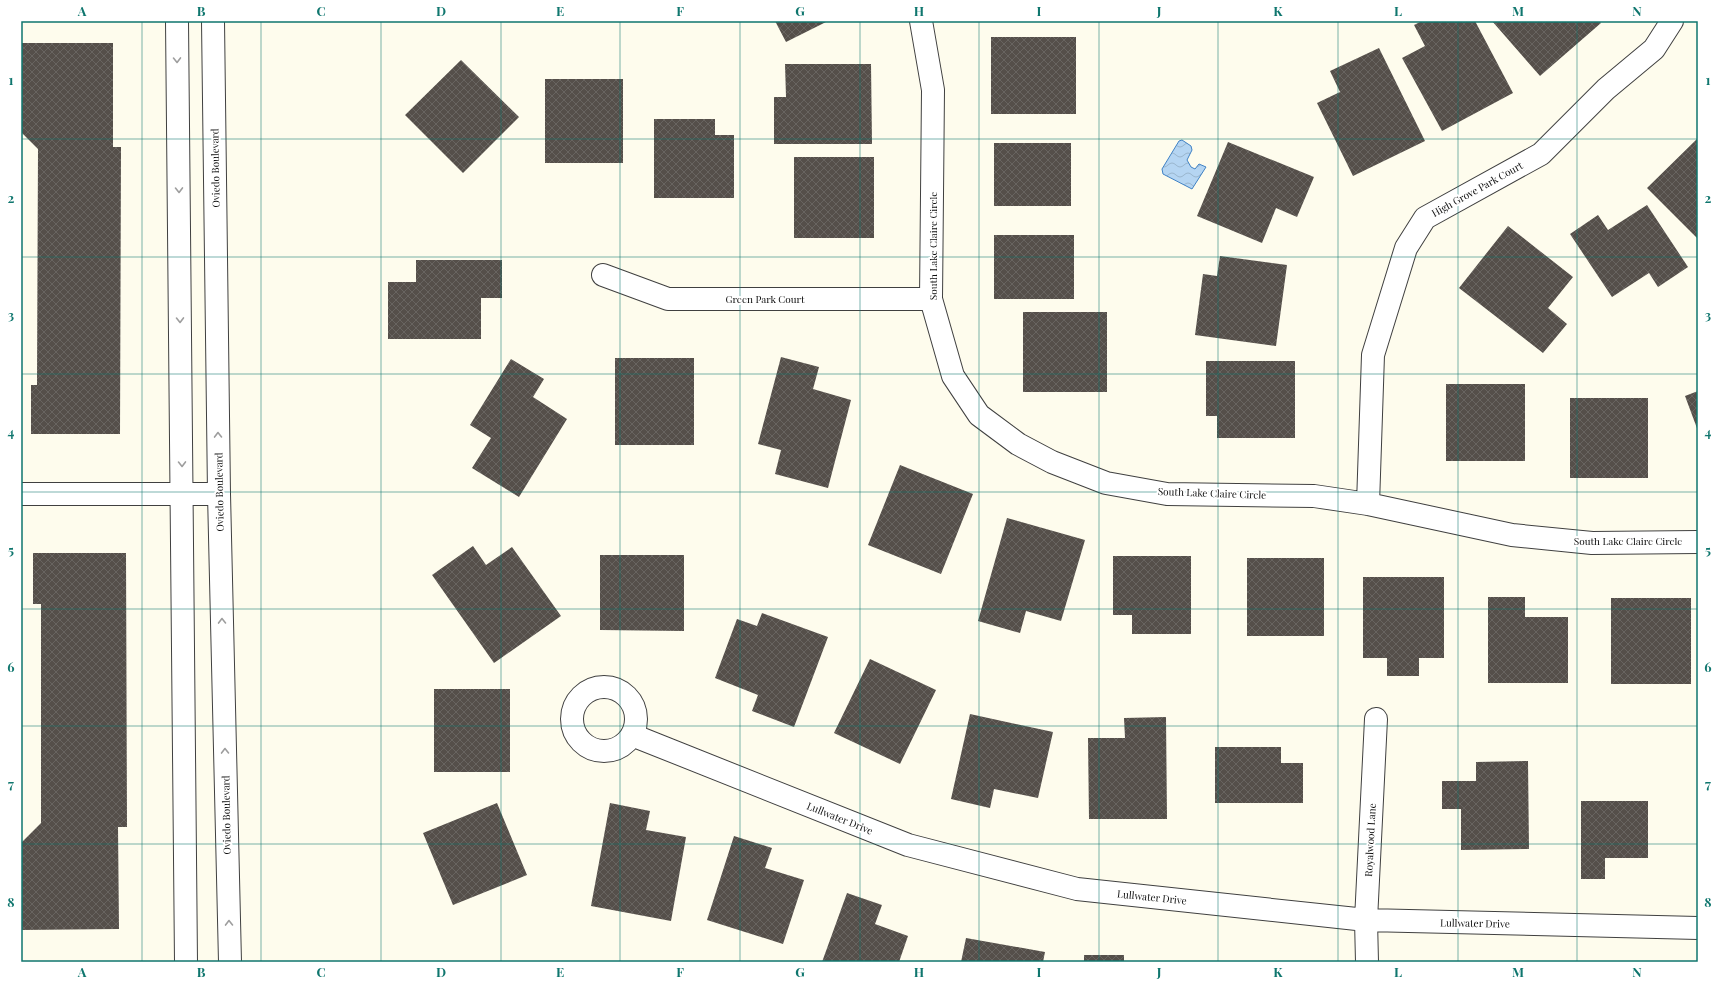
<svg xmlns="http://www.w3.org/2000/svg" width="1719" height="983" viewBox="0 0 1719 983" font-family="'Playfair Display',serif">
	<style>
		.water { fill: url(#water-waves); stroke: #4082c5 }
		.building { fill: url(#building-cross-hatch) }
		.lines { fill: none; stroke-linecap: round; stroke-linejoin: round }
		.minor-casing { stroke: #404040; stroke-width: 24 }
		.tertiary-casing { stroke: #404040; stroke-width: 24 }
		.minor { stroke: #fff; stroke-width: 22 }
		.tertiary { stroke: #fff; stroke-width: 22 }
		.oneway { stroke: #9e9e9e }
		.grid { fill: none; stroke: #0f766e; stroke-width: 1; stroke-opacity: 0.55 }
		.labels { text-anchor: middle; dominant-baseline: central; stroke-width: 4; stroke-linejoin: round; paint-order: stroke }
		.street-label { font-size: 10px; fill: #0d0d0d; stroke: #fff }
		.neatline { fill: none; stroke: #0f766e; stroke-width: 1.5 }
		.grid-label { font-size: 13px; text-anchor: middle; font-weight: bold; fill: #0f766e }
	</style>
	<defs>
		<pattern id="water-waves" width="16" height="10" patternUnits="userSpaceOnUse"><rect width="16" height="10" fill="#b5d5f2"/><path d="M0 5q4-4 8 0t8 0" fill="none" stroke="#9ab6ce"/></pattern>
		<pattern id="building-cross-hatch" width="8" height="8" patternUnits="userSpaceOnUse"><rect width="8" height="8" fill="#554f4a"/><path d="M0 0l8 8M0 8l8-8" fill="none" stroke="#686460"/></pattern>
	</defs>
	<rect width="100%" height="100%" fill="#fefced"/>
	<path class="water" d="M1182,140L1191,146L1192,150L1187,160L1191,167L1195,169L1199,164L1206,167L1192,189L1163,174L1162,169L1179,141Z"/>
	<path class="building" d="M775,21H828L786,42Z
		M1422,21H1475L1513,93L1442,131L1402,58L1425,46L1414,25Z
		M1492,21H1599L1601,23L1540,76Z
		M991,37H1076V114H991Z
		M21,43H113V147H121L120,434H31V385H37L38,149L21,132Z
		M1379,48L1425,141L1353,176L1317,103L1340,92L1330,71Z
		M461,60L519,117L463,173L405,115Z
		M785,64H871L872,144H774V97H786Z
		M545,79H623V163H545Z
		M654,119H715V135H734V198H654Z
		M1698,138V239L1647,188Z
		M1228,142L1314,177L1297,217L1276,208L1262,243L1197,216Z
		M994,143H1071V206H994Z
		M794,157H874V238H794Z
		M1647,205L1688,267L1658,287L1649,273L1612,297L1570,234L1598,215L1608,230Z
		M1508,226L1573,277L1548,308L1567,324L1543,353L1459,288Z
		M994,235H1074V299H994Z
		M1220,256L1287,265L1276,346L1195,335L1203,274L1217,276Z
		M416,260H502V298H481V339H388V282H416Z
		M1023,312H1107V392H1023Z
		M781,357L819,367L813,389L851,400L828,488L775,474L781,450L758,444Z
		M615,358H694V445H615Z
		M511,359L544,379L533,397L567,419L519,497L472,468L491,438L470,425Z
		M1206,361H1295V438H1217V416H1206Z
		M1446,384H1525V461H1446Z
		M1698,391V431L1685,396Z
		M1570,398H1648V478H1570Z
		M900,465L973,494L941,574L868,545Z
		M1007,518L1085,540L1061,621L1026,611L1020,633L978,621Z
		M473,546L486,565L512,547L561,616L494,663L432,575Z
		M33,553H126L127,827H118L119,929L21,930V843L41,823V604H33Z
		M600,555H684V631L600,630Z
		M1113,556H1191V634H1132V615H1113Z
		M1247,558H1324V636H1247Z
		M1363,577H1444V658H1419V676H1387V658H1363Z
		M1488,597H1525V617H1568V683H1488Z
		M1611,598H1691V684H1611Z
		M762,613L828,637L794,727L752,711L758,695L715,678L737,619L757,626Z
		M870,659L936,690L900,764L834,733Z
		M434,689H510V772H434Z
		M970,714L1053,732L1038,798L994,789L990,808L951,799Z
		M1166,717L1167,819H1089L1088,738H1125L1124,718Z
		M1215,747H1281V763H1303V803H1215Z
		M1528,761L1529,849L1461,850V809H1442V781H1476V762Z
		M1581,801H1648V858H1605V879H1581Z
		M497,803L527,875L453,905L423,833Z
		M610,803L650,811L646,830L686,837L671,921L591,906Z
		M734,836L772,848L765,868L804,880L783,944L707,920Z
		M847,893L882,905L875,924L908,936L899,962H822Z
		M966,938L1045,952L1043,962H961Z
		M1084,955H1124V962H1084Z"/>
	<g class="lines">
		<defs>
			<path id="minor" d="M921,21L933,90L931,299L953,376L979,415L1018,444L1052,462L1106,483L1167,494L1314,496L1368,504L1512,535L1592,543L1698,542
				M603,275L668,299H931
				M21,494H219
				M1368,504L1373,355L1406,248L1425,218L1541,154L1606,89L1654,49L1672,21
				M572 719a32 32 0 1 1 64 0a32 32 0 1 1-64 0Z
				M632,735L908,845L1077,889L1366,920L1698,928
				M1367,962L1366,920L1376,719"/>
			<path id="tertiary" d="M177,21L186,962
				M213,21L219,494L230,962"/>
		</defs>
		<use href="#minor" class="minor-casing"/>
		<use href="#tertiary" class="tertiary-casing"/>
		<use href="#minor" class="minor"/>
		<use href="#tertiary" class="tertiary"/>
	</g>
	<defs><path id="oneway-chevron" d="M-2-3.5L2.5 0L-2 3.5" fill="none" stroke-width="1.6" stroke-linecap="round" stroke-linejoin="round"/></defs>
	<g class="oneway">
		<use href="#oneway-chevron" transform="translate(177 60) rotate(89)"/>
		<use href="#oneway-chevron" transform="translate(179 190) rotate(89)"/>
		<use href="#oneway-chevron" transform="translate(180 320) rotate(89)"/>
		<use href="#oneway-chevron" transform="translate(218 435) rotate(-91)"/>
		<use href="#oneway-chevron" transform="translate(182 464) rotate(89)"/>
		<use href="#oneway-chevron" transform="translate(222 621) rotate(-91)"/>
		<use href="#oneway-chevron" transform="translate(225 751) rotate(-91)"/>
		<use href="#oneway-chevron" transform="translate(229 923) rotate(-91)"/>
	</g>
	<path class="grid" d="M142,21V962M261,21V962M381,21V962M501,21V962M620,21V962M740,21V962M860,21V962M979,21V962M1099,21V962M1218,21V962M1338,21V962M1458,21V962M1577,21V962M21,139H1698M21,257H1698M21,374H1698M21,492H1698M21,609H1698M21,726H1698M21,844H1698"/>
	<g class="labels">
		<g class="street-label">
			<text transform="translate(215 168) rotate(-91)">Oviedo Boulevard</text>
			<text transform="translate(1477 189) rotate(-29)">High Grove Park Court</text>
			<text transform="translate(933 246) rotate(-90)">South Lake Claire Circle</text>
			<text x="765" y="299">Green Park Court</text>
			<text transform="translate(219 492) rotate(-91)">Oviedo Boulevard</text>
			<text transform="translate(1212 493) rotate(2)">South Lake Claire Circle</text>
			<text x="1628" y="541">South Lake Claire Circle</text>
			<text transform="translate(226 815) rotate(-91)">Oviedo Boulevard</text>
			<text transform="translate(840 818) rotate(22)">Lullwater Drive</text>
			<text transform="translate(1370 840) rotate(-87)">Royalwood Lane</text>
			<text transform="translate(1152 897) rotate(6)">Lullwater Drive</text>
			<text transform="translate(1475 923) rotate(1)">Lullwater Drive</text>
		</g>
	</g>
	<rect width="1719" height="983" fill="none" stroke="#ffffff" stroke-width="44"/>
	<rect x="22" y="22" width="1675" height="939" class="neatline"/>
	<g class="grid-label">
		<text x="82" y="16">A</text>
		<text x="201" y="16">B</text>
		<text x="321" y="16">C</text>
		<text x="441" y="16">D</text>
		<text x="560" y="16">E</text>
		<text x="680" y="16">F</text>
		<text x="800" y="16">G</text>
		<text x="919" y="16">H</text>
		<text x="1039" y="16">I</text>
		<text x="1159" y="16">J</text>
		<text x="1278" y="16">K</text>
		<text x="1398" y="16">L</text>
		<text x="1518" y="16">M</text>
		<text x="1637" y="16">N</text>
		<text x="11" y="85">1</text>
		<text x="1708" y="85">1</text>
		<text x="11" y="203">2</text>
		<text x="1708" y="203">2</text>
		<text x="11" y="320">3</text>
		<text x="1708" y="320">3</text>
		<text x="11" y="437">4</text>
		<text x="1708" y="437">4</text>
		<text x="11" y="555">5</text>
		<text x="1708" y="555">5</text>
		<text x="11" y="672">6</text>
		<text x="1708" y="672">6</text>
		<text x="11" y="789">7</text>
		<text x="1708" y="789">7</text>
		<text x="11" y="907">8</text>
		<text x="1708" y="907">8</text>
		<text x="82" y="977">A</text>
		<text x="201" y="977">B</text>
		<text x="321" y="977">C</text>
		<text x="441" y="977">D</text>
		<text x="560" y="977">E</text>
		<text x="680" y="977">F</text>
		<text x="800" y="977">G</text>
		<text x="919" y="977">H</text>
		<text x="1039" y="977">I</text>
		<text x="1159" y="977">J</text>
		<text x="1278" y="977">K</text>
		<text x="1398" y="977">L</text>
		<text x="1518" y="977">M</text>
		<text x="1637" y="977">N</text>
	</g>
</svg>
